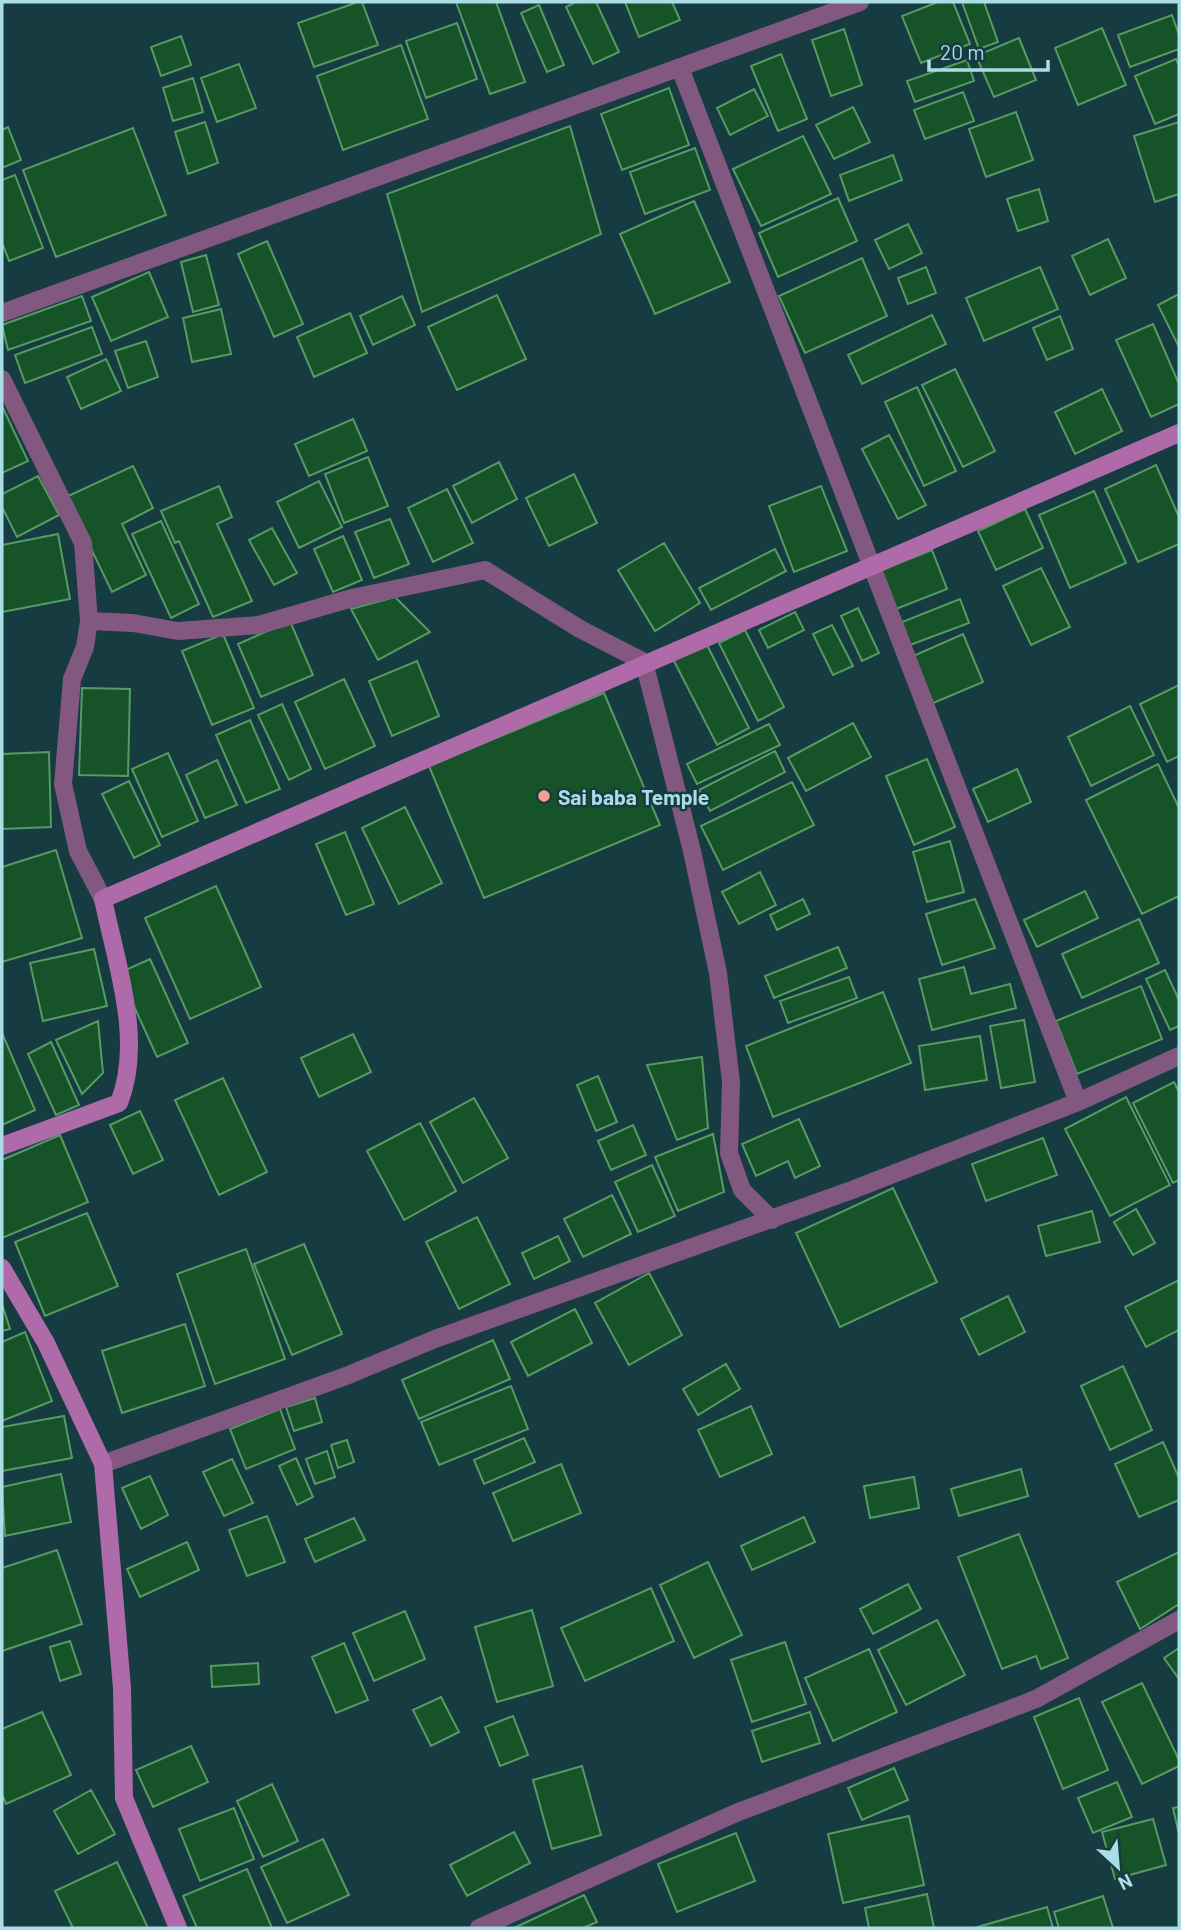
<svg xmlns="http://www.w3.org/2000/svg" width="1181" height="1930" viewBox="0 0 1181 1930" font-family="Barlow,sans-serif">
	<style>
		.building { fill: #175328; stroke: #569a64; stroke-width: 2 }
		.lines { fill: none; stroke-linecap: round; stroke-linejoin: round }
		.street { stroke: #835880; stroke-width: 18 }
		.secondary { stroke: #ae6aa9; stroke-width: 18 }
		.poi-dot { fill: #f59d8f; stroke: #163b41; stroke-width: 2.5 }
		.labels { text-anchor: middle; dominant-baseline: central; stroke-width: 5; stroke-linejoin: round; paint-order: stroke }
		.poi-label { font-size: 21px; font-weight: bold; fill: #aadde6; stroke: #163b41; text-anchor: start }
	</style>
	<rect width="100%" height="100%" fill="#163b41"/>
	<path class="building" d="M358,2H362L378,45L314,67L298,23Z
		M456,2H496L525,82L490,94Z
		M576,2H596L619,52L593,64L566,7Z
		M625,2H672L680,20L639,37Z
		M938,2H953L970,44L921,63L902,16Z
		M962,2H984L998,42L979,49Z
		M539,5L564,65L547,72L521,13Z
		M1172,15L1179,35V49L1130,67L1118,35Z
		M457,23L477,79L426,98L406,41Z
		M1102,28L1126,85L1078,105L1055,48Z
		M844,29L862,85L831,96L812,40Z
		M181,36L191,65L161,76L151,47Z
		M1019,38L1036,80L994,97L976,56Z
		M401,45L428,119L343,150L317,76Z
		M781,54L807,119L778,131L751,66Z
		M1176,59L1179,66V114L1155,124L1135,76Z
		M967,60L974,81L915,102L907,81Z
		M239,64L256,108L217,122L201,78Z
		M193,78L203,112L173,121L163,88Z
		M669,88L689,145L622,170L601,114Z
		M754,89L768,116L730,135L717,108Z
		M963,92L974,121L925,139L914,110Z
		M853,107L870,142L834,159L816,125Z
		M1016,112L1033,160L986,177L969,129Z
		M205,122L218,163L188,174L175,132Z
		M1179,122V194L1155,202L1134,136Z
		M570,126L601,234L422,312L387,194Z
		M8,127L21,160L2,168V130Z
		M133,128L166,215L56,257L23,170Z
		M803,136L831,194L761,226L733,169Z
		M695,148L710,190L645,214L630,172Z
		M893,155L902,180L849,201L840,175Z
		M15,175L43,248L9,261L2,242V180Z
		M1039,189L1048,221L1018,231L1007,199Z
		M838,198L857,241L778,277L759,233Z
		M694,201L730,282L655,314L620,234Z
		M908,224L922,253L889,269L875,240Z
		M1108,239L1126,278L1090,295L1072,256Z
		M267,241L303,324L274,337L238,254Z
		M206,255L219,305L193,312L181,262Z
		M862,258L887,316L805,353L779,296Z
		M926,267L936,293L908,304L898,278Z
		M1040,267L1058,309L984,341L966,298Z
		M149,272L168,317L111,341L92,297Z
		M1179,294V347L1158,305Z
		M497,295L526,359L457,390L428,327Z
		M82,296L91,321L8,350L2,325Z
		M402,296L415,325L373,345L360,316Z
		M221,309L231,354L192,362L183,318Z
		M350,313L367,353L314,377L297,337Z
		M932,315L946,344L862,384L848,355Z
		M1060,316L1073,349L1047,360L1033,328Z
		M1153,324L1179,384V404L1151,417L1116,340Z
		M92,327L102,354L25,383L15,355Z
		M146,341L158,377L128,388L115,351Z
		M106,359L121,391L81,409L67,377Z
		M955,369L995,451L963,467L922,385Z
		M917,387L956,471L924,486L885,402Z
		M1102,389L1122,431L1075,454L1055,412Z
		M2,406L28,461L2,473Z
		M353,419L367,451L309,476L295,444Z
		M889,435L926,505L898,519L862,449Z
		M368,457L388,506L344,523L325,474Z
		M499,462L517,499L472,523L453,486Z
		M1156,465L1179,517V544L1138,562L1105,489Z
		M133,466L153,508L122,524L146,575L112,592L66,497Z
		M574,474L597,523L549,546L526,498Z
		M38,476L59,515L17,537L2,507V494Z
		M319,481L342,527L299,548L277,502Z
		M219,486L232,517L217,524L252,601L213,617L179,541L175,543L161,511Z
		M821,486L847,551L794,572L769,506Z
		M447,489L473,543L433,562L408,508Z
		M1094,491L1126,563L1070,588L1039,515Z
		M1025,509L1043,548L996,570L978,531Z
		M390,519L409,564L374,578L355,532Z
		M161,521L199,604L171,618L132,534Z
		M272,528L297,573L274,585L249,540Z
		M58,534L70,599L2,612V545Z
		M343,536L362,580L333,592L314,549Z
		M664,543L700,603L655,631L618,570Z
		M775,549L786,571L711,610L699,588Z
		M932,550L947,589L896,609L881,570Z
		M1041,568L1070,627L1031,645L1003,586Z
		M395,597L430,632L378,660L351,609Z
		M960,599L969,623L910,645L902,622Z
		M858,608L879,653L862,661L841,616Z
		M795,612L804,630L768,648L759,630Z
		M290,621L313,675L261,697L238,644Z
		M832,625L853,666L833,675L813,634Z
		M745,630L784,707L758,721L719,643Z
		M223,634L254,708L212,725L182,651Z
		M963,634L983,682L931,704L911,657Z
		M706,643L749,728L717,745L673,659Z
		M417,661L439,716L392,736L369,681Z
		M344,679L375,746L325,769L295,702Z
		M1179,685V756L1167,762L1140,704Z
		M82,688L130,689L128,776L79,775Z
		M604,693L660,825L484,898L429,766Z
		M282,704L311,769L289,780L258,715Z
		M1130,706L1154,755L1091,786L1068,737Z
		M250,720L280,789L246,803L216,735Z
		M853,723L871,757L806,791L788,758Z
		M769,724L780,745L697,784L687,764Z
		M775,751L785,772L710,811L699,790Z
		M49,752L51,827L2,829V754Z
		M168,753L198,821L162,837L132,769Z
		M927,759L955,827L914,845L886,776Z
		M217,760L237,805L205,818L186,775Z
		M1158,764L1179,808V896L1142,914L1086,800Z
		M1017,769L1031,802L988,822L973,789Z
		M129,781L160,845L134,858L102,794Z
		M792,782L814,825L723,870L701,826Z
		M405,807L442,883L399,904L362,828Z
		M345,832L374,904L346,915L316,844Z
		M950,841L964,892L927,902L913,852Z
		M56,850L82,938L2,962V867Z
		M760,872L776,905L739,924L722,892Z
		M216,886L261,987L190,1019L145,918Z
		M1085,891L1098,918L1037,947L1024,920Z
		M803,899L810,914L777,930L770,915Z
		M975,899L995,948L942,965L926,914Z
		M1139,919L1159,963L1082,998L1062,954Z
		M838,947L847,968L774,998L765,976Z
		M94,949L107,1006L43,1021L30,963Z
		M150,959L188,1043L157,1057L119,973Z
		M964,967L971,994L1010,984L1016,1008L932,1030L919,979Z
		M1165,970L1179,1000V1026L1170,1030L1146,979Z
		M849,977L857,998L788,1023L780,1001Z
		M1141,986L1162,1039L1077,1074L1056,1021Z
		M883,992L911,1063L773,1117L746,1046Z
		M1024,1020L1035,1082L1001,1088L990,1026Z
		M98,1021L103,1073L82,1094L56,1040Z
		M2,1033L35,1110L2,1125Z
		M353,1034L371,1072L319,1097L301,1058Z
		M980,1036L987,1080L925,1090L919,1046Z
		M51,1042L79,1105L56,1115L28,1054Z
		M702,1057L708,1128L677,1140L647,1065Z
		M598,1076L617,1122L596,1131L577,1085Z
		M223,1078L267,1172L219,1195L175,1100Z
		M1174,1082L1179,1092V1180L1173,1183L1133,1103Z
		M1126,1097L1170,1185L1110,1216L1065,1129Z
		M474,1098L508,1158L463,1183L430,1122Z
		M140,1111L163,1160L133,1174L110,1125Z
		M799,1119L820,1166L795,1178L788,1161L756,1176L742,1144Z
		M420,1123L456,1191L404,1220L367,1151Z
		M633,1125L646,1155L611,1170L598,1141Z
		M713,1134L724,1192L678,1211L655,1157Z
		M60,1135L88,1202L2,1238V1160Z
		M1043,1138L1057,1175L986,1201L972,1164Z
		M652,1165L675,1216L638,1232L615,1182Z
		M893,1188L937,1282L840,1327L796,1233Z
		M612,1195L631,1234L583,1257L564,1219Z
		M1136,1209L1155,1243L1133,1255L1114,1222Z
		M1092,1211L1100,1242L1046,1256L1038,1226Z
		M87,1213L118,1286L45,1316L15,1242Z
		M477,1217L510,1284L459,1309L426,1242Z
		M558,1236L570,1261L534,1279L522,1253Z
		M304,1244L342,1334L292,1355L254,1264Z
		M246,1249L285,1359L215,1384L177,1274Z
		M649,1273L682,1335L629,1365L595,1303Z
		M1179,1280V1330L1146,1347L1125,1307Z
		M1008,1296L1025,1332L979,1355L961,1319Z
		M2,1304L10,1329L2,1331Z
		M575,1309L592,1343L528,1376L511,1342Z
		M185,1324L205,1386L122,1413L102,1351Z
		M25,1332L52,1401L2,1421V1342Z
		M493,1340L510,1379L419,1419L402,1380Z
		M726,1364L740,1389L698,1415L683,1389Z
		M1123,1366L1152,1430L1110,1450L1081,1386Z
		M511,1386L528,1429L439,1465L421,1422Z
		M315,1398L322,1422L294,1431L286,1407Z
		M751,1406L772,1454L720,1477L698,1430Z
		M280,1409L295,1449L246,1469L230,1429Z
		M64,1416L72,1458L2,1471V1427Z
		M524,1438L535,1462L484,1484L474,1460Z
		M347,1440L354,1462L338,1468L331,1445Z
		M1163,1442L1179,1478V1500L1139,1517L1115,1464Z
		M327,1451L335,1477L315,1484L306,1459Z
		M296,1458L313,1497L297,1505L279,1466Z
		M232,1459L253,1503L224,1516L203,1472Z
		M561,1464L581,1513L513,1541L493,1493Z
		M1021,1469L1028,1496L959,1516L951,1489Z
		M61,1474L71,1522L5,1536L2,1487Z
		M150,1476L168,1515L141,1529L122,1488Z
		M914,1477L919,1508L870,1518L864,1486Z
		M267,1516L285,1562L247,1576L229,1530Z
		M804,1517L815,1542L752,1570L741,1546Z
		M354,1518L365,1540L315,1562L305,1539Z
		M1019,1534L1068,1658L1041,1669L1036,1656L1002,1669L958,1557Z
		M187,1542L199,1570L140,1597L127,1569Z
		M57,1550L82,1624L2,1651V1568Z
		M1179,1552V1604L1140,1629L1117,1582Z
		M708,1562L742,1635L694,1658L660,1585Z
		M908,1584L921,1609L873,1634L860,1609Z
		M651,1588L674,1641L585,1681L561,1628Z
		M532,1610L553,1686L497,1702L475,1627Z
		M405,1611L425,1659L374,1681L353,1633Z
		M937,1620L965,1675L906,1705L878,1650Z
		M70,1641L81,1674L60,1681L50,1647Z
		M785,1642L806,1704L752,1722L731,1660Z
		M344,1643L368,1700L336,1713L312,1657Z
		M1179,1648V1679L1164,1658Z
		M869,1649L897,1712L833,1741L805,1678Z
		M258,1663L259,1684L212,1687L211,1666Z
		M1142,1683L1179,1760V1766L1142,1784L1102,1702Z
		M441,1697L459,1732L431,1746L413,1710Z
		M1079,1698L1108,1770L1063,1789L1034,1717Z
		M42,1712L71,1775L6,1804L2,1794V1729Z
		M810,1712L820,1743L762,1762L752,1731Z
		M513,1716L528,1755L500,1766L485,1727Z
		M191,1746L208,1782L153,1807L136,1770Z
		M582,1766L601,1835L552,1849L533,1780Z
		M894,1768L908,1800L862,1820L848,1788Z
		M1117,1782L1132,1817L1093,1833L1078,1798Z
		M272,1784L298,1841L263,1857L237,1801Z
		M91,1790L115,1834L78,1854L54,1811Z
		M1179,1807V1834L1173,1808Z
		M234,1808L254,1859L200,1881L179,1829Z
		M909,1816L924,1885L843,1903L828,1834Z
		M1153,1819L1166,1865L1115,1879L1102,1832Z
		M514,1832L530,1863L467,1896L450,1865Z
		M736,1833L755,1881L677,1912L658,1864Z
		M323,1839L349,1895L287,1923L261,1867Z
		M117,1862L148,1928H73L55,1891Z
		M247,1869L272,1928H197L183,1896Z
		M927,1894L934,1928H869L865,1908Z
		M584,1895L597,1922L583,1928H514Z
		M1103,1896L1113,1928H1059L1054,1912Z
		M1047,1907L1053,1928H974Z"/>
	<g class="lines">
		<path class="street" d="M680,68L1078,1102
			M2,313L860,2
			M2,379L83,543L89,621L85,647L72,679L63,784L78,851L103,899
			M89,621L133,623L178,631L259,625L352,598L485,570L580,629L644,662L692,851L718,973L731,1082L729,1153L742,1190L772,1220
			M103,1464L346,1376L435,1339L852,1190L1078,1102L1179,1056
			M479,1928L736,1813L1036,1699L1179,1620"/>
		<path class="secondary" d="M2,1146L119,1103C144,1040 116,963 103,899L1179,433
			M2,1268L46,1343L103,1464L122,1688L124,1798L178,1928"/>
	</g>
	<circle class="poi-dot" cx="544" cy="796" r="7"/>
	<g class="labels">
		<g class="poi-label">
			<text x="558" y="796">Sai baba Temple</text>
		</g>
	</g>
	<rect width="1181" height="1930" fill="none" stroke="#aadde6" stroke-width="7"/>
	<g transform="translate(1118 1867) rotate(154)" stroke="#163b41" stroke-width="5" paint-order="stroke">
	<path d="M0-5L12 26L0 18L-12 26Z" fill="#aadde6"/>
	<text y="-10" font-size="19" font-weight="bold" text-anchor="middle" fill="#aadde6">N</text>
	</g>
	<path d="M929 60v10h119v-10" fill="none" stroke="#aadde6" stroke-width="3.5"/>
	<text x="940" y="60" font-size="21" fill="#aadde6" stroke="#163b41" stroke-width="5" paint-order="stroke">20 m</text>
</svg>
